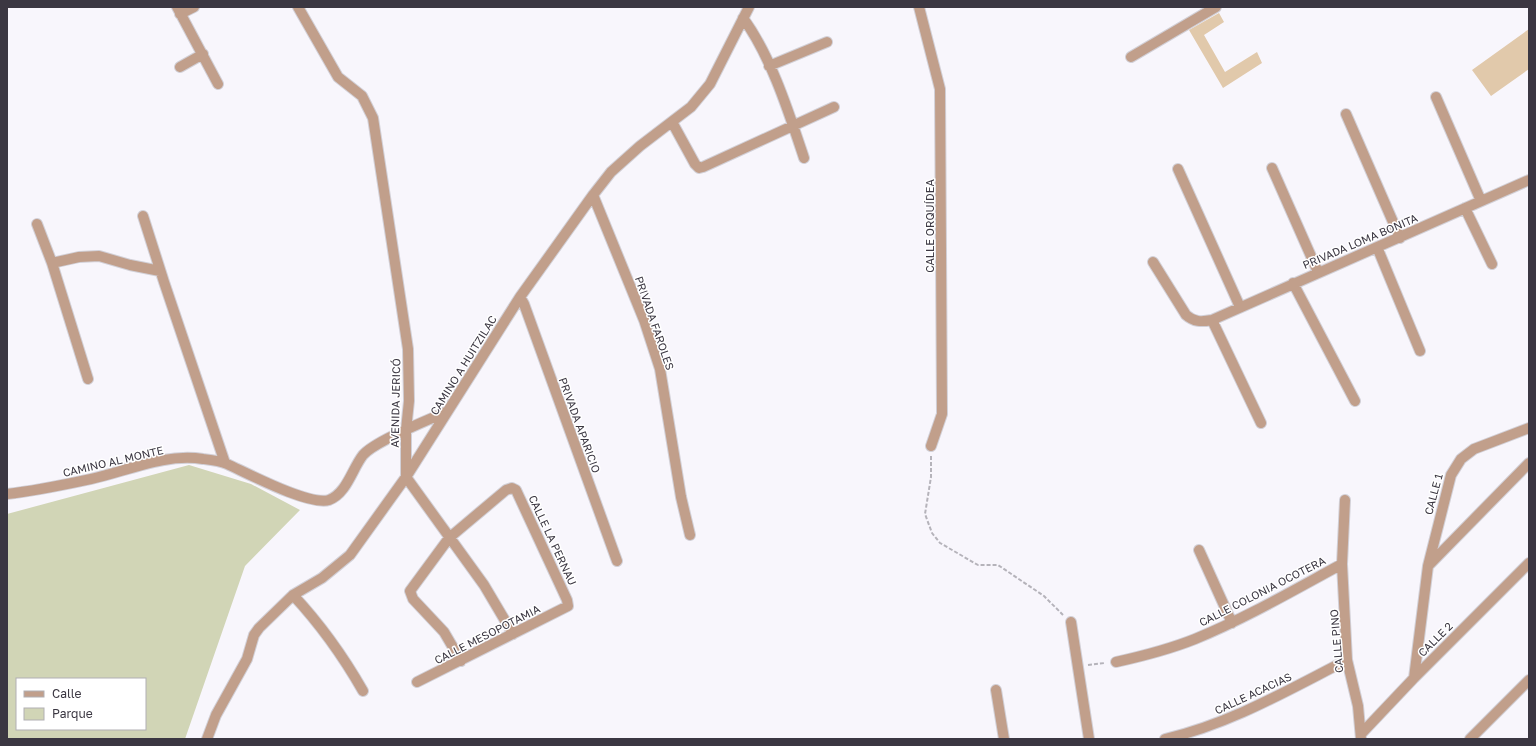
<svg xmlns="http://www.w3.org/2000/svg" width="1536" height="746" viewBox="0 0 1536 746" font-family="'Golos Text',sans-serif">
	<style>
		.green { fill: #d1d5b6; fill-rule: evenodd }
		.building { fill: #e1c9ab }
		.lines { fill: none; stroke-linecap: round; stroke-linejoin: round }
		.minor-casing { stroke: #d2d0d7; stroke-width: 12 }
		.path { stroke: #b5b3ba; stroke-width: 2; stroke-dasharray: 4 2; stroke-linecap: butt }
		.minor { stroke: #c19f8b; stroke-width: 10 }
		.labels { text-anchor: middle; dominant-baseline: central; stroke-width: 3; stroke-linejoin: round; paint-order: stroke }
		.street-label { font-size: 11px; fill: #3b3742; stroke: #fff }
	</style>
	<rect width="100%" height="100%" fill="#f8f6fc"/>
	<path class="green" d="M189,465L251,484L300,510L245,566L185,739H7V514ZM17,679H145V729H17Z"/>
	<path class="building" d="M1219,13L1224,22L1204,35L1225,72L1257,52L1262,63L1223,88L1189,30Z
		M1529,29V69L1491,96L1472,70Z"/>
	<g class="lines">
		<defs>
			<path id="minor" d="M177,7L218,84
				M298,7L338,77L362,96L373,118L408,349L409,401L406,430V477L484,585L513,634
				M919,7L940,89L942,414L931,446
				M180,14L194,7
				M743,18C771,56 789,113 804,158
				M1131,57L1216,7
				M769,66L827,42
				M180,67L203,54
				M1436,97L1481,201
				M1346,114L1400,238
				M672,122L695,164L699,168L703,167L834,107
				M1272,168L1318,272
				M1178,169L1240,307
				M593,195L644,320L660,369L681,497L690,535
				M1465,208L1492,264
				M143,216L164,282L225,463
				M37,224L52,263
				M1377,247L1420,351
				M1153,262L1186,315C1194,322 1201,322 1212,320L1529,180
				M1293,283L1355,401
				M520,297L524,304L617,561
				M1212,320L1261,423
				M88,379L52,263L79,257L99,256L130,265L160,271
				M7,494C35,491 63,485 91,479C127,471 165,453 203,459C211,460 220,461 227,464C247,473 309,506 329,500C347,493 352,469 363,455C375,441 428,420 446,412
				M1345,500L1342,564L1347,660L1358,706L1361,739
				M1199,550L1232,623
				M1428,566L1529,463
				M293,595C321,625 343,656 363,691
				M1071,622L1089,739
				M1116,662C1143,656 1170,649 1195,639C1246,618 1294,590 1342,564
				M1414,678L1428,566L1451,475L1461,459L1474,449L1529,428
				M417,682L568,606L567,600L516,490L512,488L506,490L449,538L410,591L413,599L444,632L461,661
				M996,690L1004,739
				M1361,734L1414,678L1529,563
				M207,739L216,715L247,659L254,635L259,628L293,595L322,578L350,555L406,477L520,297L593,195L611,172L640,146L691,107L710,84L749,7
				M1165,739C1230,724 1288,690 1347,660
				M1470,739L1529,680"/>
		</defs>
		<use href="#minor" class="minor-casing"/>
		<path class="path" d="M931,456V477L925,514L932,533L940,543L978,565H998L1044,596L1063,615
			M1088,665L1105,663"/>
		<use href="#minor" class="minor"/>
	</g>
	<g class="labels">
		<g class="street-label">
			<text transform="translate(929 226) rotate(-90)">CALLE ORQUÍDEA</text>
			<text transform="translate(1360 241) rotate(-23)">PRIVADA LOMA BONITA</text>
			<text transform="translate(655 323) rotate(71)">PRIVADA FAROLES</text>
			<text transform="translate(463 365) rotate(-58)">CAMINO A HUITZILAC</text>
			<text transform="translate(395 403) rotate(-89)">AVENIDA JERICÓ</text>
			<text transform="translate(580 425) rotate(70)">PRIVADA APARICIO</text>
			<text transform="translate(113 461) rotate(-13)">CAMINO AL MONTE</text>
			<text transform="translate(1433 494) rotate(-75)">CALLE 1</text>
			<text transform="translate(553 540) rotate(65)">CALLE LA PERNAU</text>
			<text transform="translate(1262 591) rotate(-27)">CALLE COLONIA OCOTERA</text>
			<text transform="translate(487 634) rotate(-27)">CALLE MESOPOTAMIA</text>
			<text transform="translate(1435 639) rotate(-45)">CALLE 2</text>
			<text transform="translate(1336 641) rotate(-95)">CALLE PINO</text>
			<text transform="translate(1253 693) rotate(-25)">CALLE ACACIAS</text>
		</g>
	</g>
	<rect width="1536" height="746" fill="none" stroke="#3b3742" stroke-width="16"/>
	<rect x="16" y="678" width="130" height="52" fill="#ffffff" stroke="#b1afb3"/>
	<rect x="24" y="691" width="20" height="6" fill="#c19f8b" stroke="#b1afb3"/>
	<text x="52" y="698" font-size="12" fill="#3b3742">Calle</text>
	<rect x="24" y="708" width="20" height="12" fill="#d1d5b6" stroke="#b1afb3"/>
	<text x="52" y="718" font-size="12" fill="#3b3742">Parque</text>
</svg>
